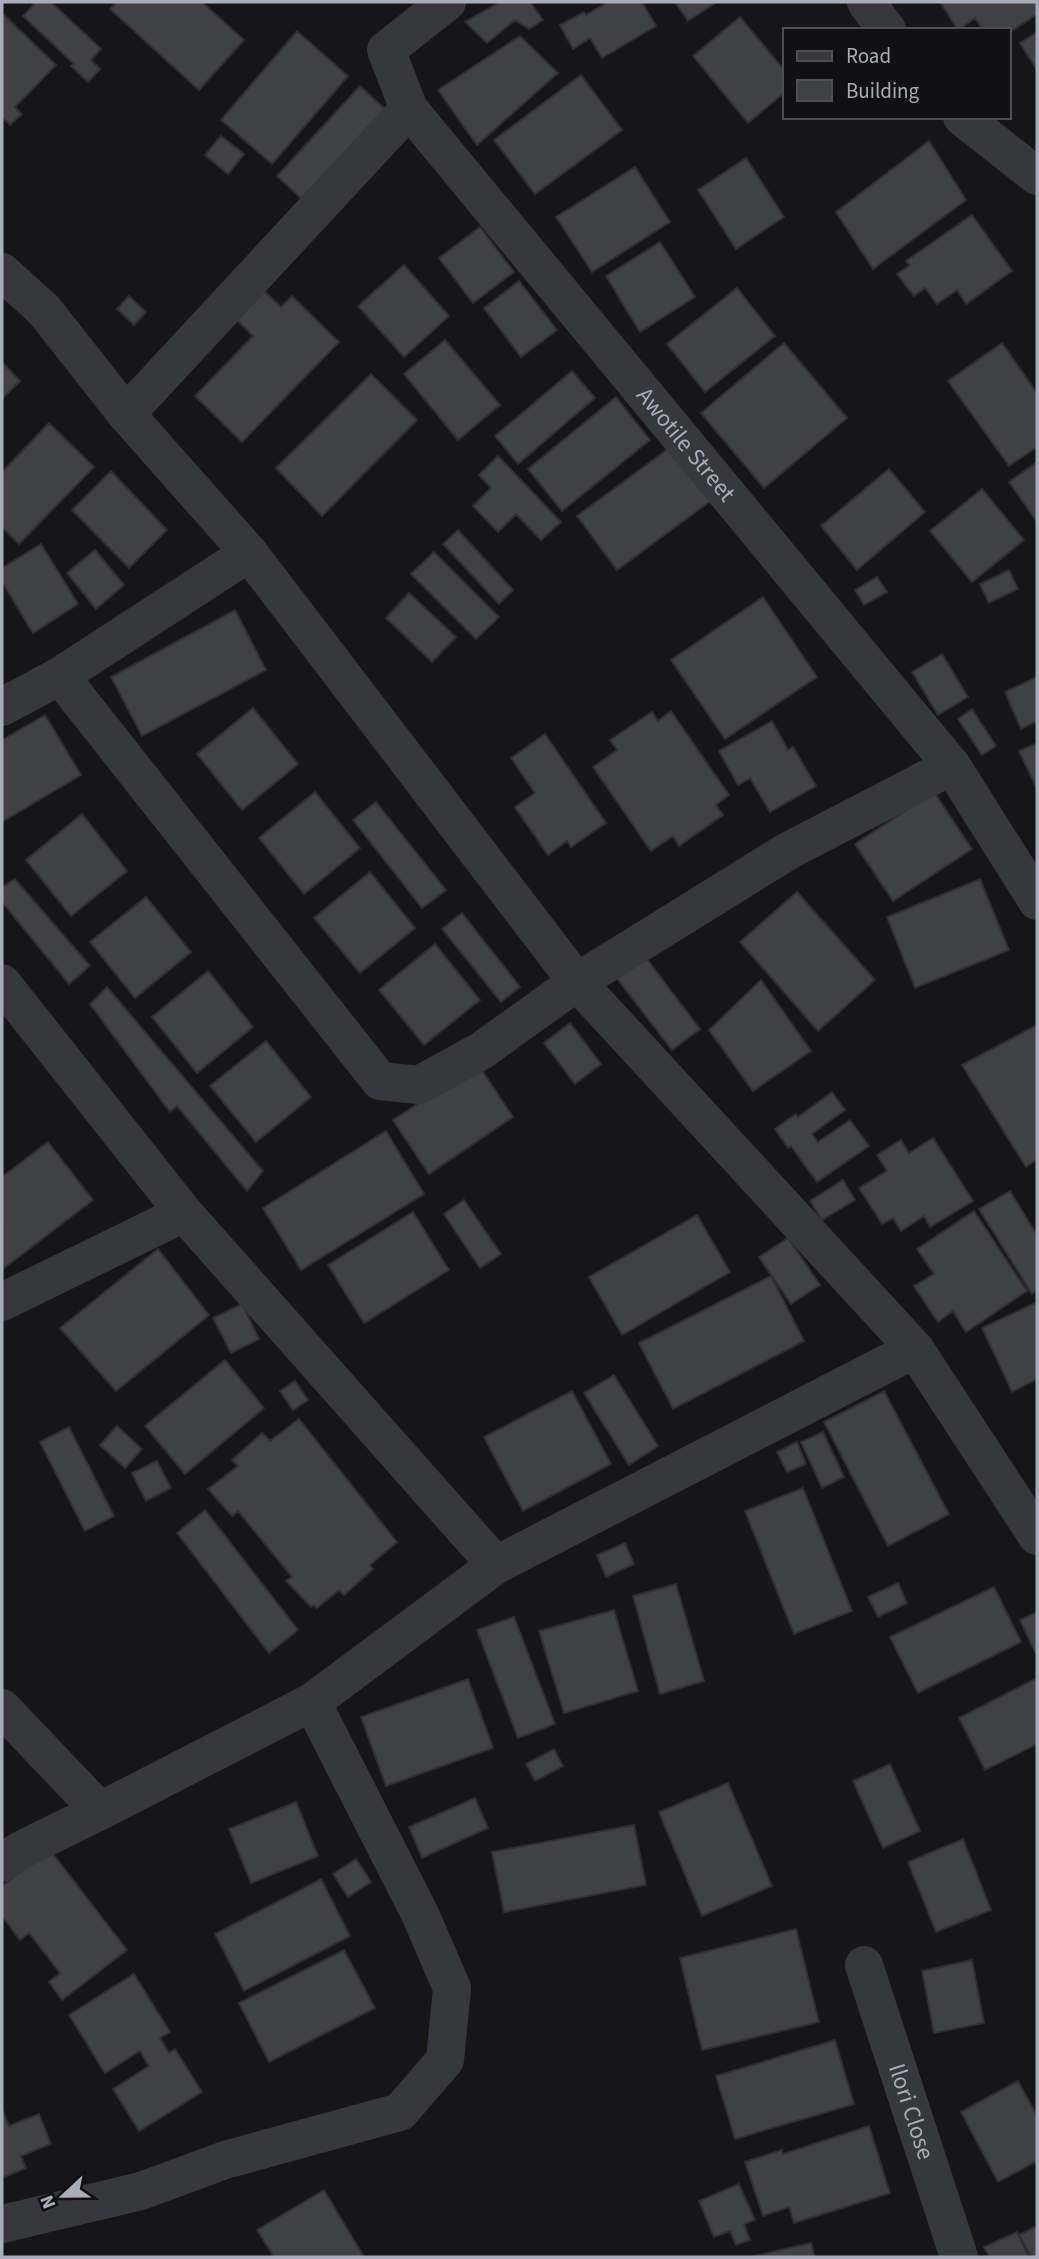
<svg xmlns="http://www.w3.org/2000/svg" width="1039" height="2259" viewBox="0 0 1039 2259" font-family="'Source Sans 3',sans-serif">
	<style>
		.building { fill: #404145; stroke: #303034; stroke-width: 2 }
		.lines { fill: none; stroke-linecap: round; stroke-linejoin: round }
		.minor { stroke: #37383d; stroke-width: 38 }
		.labels { text-anchor: middle; dominant-baseline: central; stroke-width: 7; stroke-linejoin: round; paint-order: stroke }
		.street-label { font-size: 24px; fill: #a8adb8; stroke: #111113 }
	</style>
	<rect width="100%" height="100%" fill="#161618"/>
	<path class="building" d="M36,2H51L101,49L91,60L100,69L88,82L71,66L74,64L23,16Z
		M116,2H202L244,40L199,90L110,9Z
		M500,2H530L543,20L529,29L515,20L487,43L465,22Z
		M608,2H642L656,26L602,58L590,38L573,49L560,25L584,12L586,15Z
		M675,2H717L688,21Z
		M940,2H1037V14L1009,33V30H983L975,18L958,30Z
		M4,15L56,65L15,107L22,114L10,125L4,119L2,121V17Z
		M740,17L785,71V92L748,123L693,56Z
		M297,31L348,76L272,164L221,120Z
		M1037,32V70L1020,43Z
		M520,36L558,73L477,145L438,90Z
		M581,75L622,130L535,194L494,140Z
		M360,86L389,113L305,202L277,176Z
		M221,136L244,154L228,174L205,155Z
		M929,141L966,200L873,269L836,212Z
		M746,158L784,217L736,249L698,190Z
		M635,167L670,222L592,272L556,217Z
		M972,215L1012,271L966,304L957,290L937,304L925,288L914,296L897,274L910,265L906,261Z
		M480,227L514,272L473,303L439,258Z
		M660,242L695,297L640,332L606,276Z
		M404,265L449,316L404,357L358,306Z
		M519,281L557,330L521,357L484,308Z
		M737,288L775,336L705,392L667,344Z
		M264,291L281,307L292,296L339,342L242,442L195,396L253,336L236,319Z
		M129,296L146,312L134,325L117,309Z
		M445,340L500,405L458,440L404,374Z
		M784,343L847,418L764,488L701,413Z
		M1002,343L1037,393V447L1009,466L948,381Z
		M2,362L20,381L2,399Z
		M572,371L595,398L518,464L495,436Z
		M371,374L417,420L322,516L276,468Z
		M616,397L650,440L562,511L528,469Z
		M49,423L94,467L19,544L2,527V472Z
		M672,446L712,500L617,570L577,516Z
		M498,456L561,522L541,540L516,514L498,532L473,506L491,488L479,475Z
		M1037,462V522L1009,482Z
		M889,469L925,512L857,570L821,526Z
		M111,471L167,530L129,568L72,510Z
		M982,489L1024,540L972,582L930,531Z
		M458,530L513,590L499,604L443,544Z
		M41,544L78,604L33,633L2,582V568Z
		M95,550L124,585L96,609L67,573Z
		M434,552L499,617L476,639L411,574Z
		M1009,570L1018,589L989,603L980,584Z
		M877,577L887,592L864,605L855,590Z
		M409,593L456,637L432,662L386,618Z
		M763,597L817,677L725,739L671,660Z
		M235,610L266,670L142,736L111,677Z
		M942,654L968,697L938,715L912,672Z
		M1037,677V721L1021,729L1005,692Z
		M253,708L298,764L242,810L197,754Z
		M972,709L996,746L982,755L958,719Z
		M671,711L729,795L716,805L723,815L679,846L673,836L651,851L593,767L617,750L610,740L652,712L658,721Z
		M45,715L81,775L2,822V740Z
		M772,721L788,750L793,747L816,786L770,812L750,778L738,785L719,751Z
		M545,734L606,823L571,847L567,841L548,855L515,807L535,793L511,758Z
		M1037,743V789L1019,751Z
		M315,792L360,848L304,894L259,838Z
		M934,792L972,849L893,901L855,844Z
		M376,802L446,890L422,908L353,820Z
		M82,814L127,871L71,916L26,860Z
		M370,872L415,928L360,973L314,918Z
		M15,879L90,966L69,984L2,902V887Z
		M980,879L1009,950L915,988L887,917Z
		M797,892L875,980L818,1031L740,942Z
		M146,897L191,952L135,998L90,942Z
		M462,913L520,987L501,1002L442,929Z
		M435,944L480,1000L424,1045L379,990Z
		M643,954L700,1029L672,1050L615,976Z
		M208,971L253,1027L197,1073L152,1017Z
		M761,980L811,1051L753,1091L709,1030Z
		M107,987L263,1171L247,1191L177,1106L170,1112L90,1004Z
		M570,1023L601,1064L575,1084L544,1043Z
		M1037,1025V1159L1026,1167L962,1065Z
		M266,1041L311,1097L256,1142L210,1086Z
		M478,1064L513,1117L429,1174L393,1120Z
		M832,1092L845,1110L812,1134L818,1142L850,1120L869,1146L817,1182L791,1146L788,1148L775,1129L796,1114L798,1117Z
		M386,1131L424,1194L301,1270L263,1208Z
		M933,1138L973,1201L930,1227L924,1216L901,1231L893,1218L882,1224L859,1188L887,1171L877,1155L901,1140L909,1153Z
		M48,1142L93,1200L3,1269L2,1177Z
		M843,1180L855,1200L822,1220L810,1201Z
		M1010,1191L1035,1232L1037,1230V1290L1032,1294L979,1209Z
		M464,1200L501,1254L480,1268L444,1214Z
		M974,1211L1027,1291L966,1332L953,1311L938,1322L914,1286L934,1274L917,1249Z
		M413,1212L449,1270L364,1323L328,1265Z
		M697,1215L730,1272L622,1335L589,1277Z
		M788,1238L820,1285L791,1304L759,1257Z
		M158,1249L209,1315L116,1391L60,1328Z
		M771,1276L804,1341L673,1409L639,1343Z
		M1037,1302V1379L1012,1392L982,1328Z
		M242,1304L259,1339L231,1353L213,1318Z
		M225,1360L264,1408L185,1474L145,1426Z
		M614,1375L658,1446L629,1465L584,1393Z
		M295,1381L308,1400L293,1410L280,1391Z
		M572,1391L611,1464L523,1511L484,1437Z
		M884,1391L949,1514L888,1546L824,1422Z
		M299,1419L397,1542L370,1565L373,1569L344,1595L339,1590L317,1608L314,1605L311,1607L286,1581L292,1577L238,1511L232,1516L208,1489L238,1466L232,1460L262,1433L270,1441Z
		M117,1426L142,1449L125,1468L100,1445Z
		M69,1427L114,1516L85,1531L40,1442Z
		M823,1432L844,1477L822,1488L801,1442Z
		M797,1442L806,1464L787,1472L777,1452Z
		M157,1461L171,1488L146,1501L132,1473Z
		M803,1488L852,1611L794,1634L745,1511Z
		M205,1510L298,1630L269,1653L177,1533Z
		M625,1543L634,1564L606,1577L597,1555Z
		M898,1583L907,1603L878,1617L868,1597Z
		M676,1584L704,1681L660,1694L633,1596Z
		M994,1587L1021,1642L918,1693L890,1637Z
		M614,1610L638,1691L564,1713L539,1631Z
		M1037,1612V1651L1035,1652L1020,1620Z
		M514,1617L555,1724L518,1738L477,1630Z
		M1037,1678V1744L985,1770L959,1718Z
		M468,1679L493,1748L386,1786L361,1717Z
		M554,1749L563,1766L535,1781L526,1764Z
		M890,1764L920,1831L883,1848L853,1781Z
		M728,1783L772,1886L702,1916L659,1812Z
		M475,1798L488,1828L422,1858L409,1827Z
		M296,1802L318,1856L251,1883L229,1829Z
		M634,1825L646,1885L504,1912L492,1852Z
		M963,1839L991,1910L936,1932L908,1862Z
		M50,1850L127,1950L62,2000L49,1982L60,1973L29,1933L20,1940L2,1916V1886Z
		M356,1859L371,1882L348,1897L333,1874Z
		M321,1879L350,1936L244,1991L215,1934Z
		M796,1929L819,2022L702,2050L680,1958Z
		M344,1950L375,2008L269,2062L239,2003Z
		M972,1960L984,2023L934,2033L922,1971Z
		M134,1974L170,2032L160,2038L169,2053L175,2049L202,2092L139,2131L113,2089L149,2066L140,2051L105,2073L69,2015Z
		M835,2040L854,2104L735,2139L716,2076Z
		M1018,2081L1037,2116V2161L998,2182L961,2112Z
		M2,2109L9,2126L39,2114L51,2144L21,2156L26,2168L2,2178Z
		M869,2126L890,2193L794,2223L789,2207L763,2216L745,2162L782,2150L783,2154Z
		M739,2184L755,2220L744,2224L750,2240L736,2245L730,2231L714,2237L699,2201Z
		M324,2190L364,2257H274L257,2230Z
		M1037,2226V2257H1031L1019,2235Z
		M1017,2232L1029,2257H989L984,2247Z
		M811,2243L815,2257H750Z"/>
	<g class="lines">
		<g class="minor">
			<path id="s1" d="M447,2L386,50L409,109L952,766L1037,901"/>
			<path d="M866,2L887,30"/>
			<path d="M962,117L1037,176"/>
			<path d="M2,272L44,310L126,414L249,553L577,982L915,1349L1037,1536"/>
			<path d="M126,414L409,109"/>
			<path d="M60,676L380,1081L419,1085L481,1051L577,982L788,851L952,766"/>
			<path d="M2,707L60,676L249,553"/>
			<path d="M2,983L184,1213L496,1565"/>
			<path d="M2,1302L184,1213"/>
			<path d="M2,1708L100,1811L312,1702L496,1565L915,1349"/>
			<path d="M2,1863L21,1850L100,1811"/>
			<path id="s2" d="M864,1965L959,2257"/>
			<path d="M2,2224L141,2191L225,2160L400,2112L445,2060L452,1988L420,1914L312,1702"/>
		</g>
	</g>
	<g class="labels">
		<g class="street-label">
			<text stroke="none"><textPath href="#s1" startOffset="576">Awotile Street</textPath></text>
			<text stroke="none"><textPath href="#s2" startOffset="154">Ilori Close</textPath></text>
		</g>
	</g>
	<rect width="1039" height="2259" fill="none" stroke="#a8adb8" stroke-width="7"/>
	<rect x="783" y="28" width="228" height="91" fill="#111113" stroke="#4d4f55" stroke-width="2"/>
	<rect x="797" y="51" width="35" height="10" fill="#37383d" stroke="#4d4f55" stroke-width="2"/>
	<text x="846" y="63" font-size="21" fill="#a8adb8">Road</text>
	<rect x="797" y="80" width="35" height="21" fill="#404145" stroke="#4d4f55" stroke-width="2"/>
	<text x="846" y="98" font-size="21" fill="#a8adb8">Building</text>
	<g transform="translate(63 2196) rotate(248)" stroke="#111113" stroke-width="5" paint-order="stroke">
	<path d="M0-5L12 26L0 18L-12 26Z" fill="#a8adb8"/>
	<text y="-10" font-size="19" font-weight="bold" text-anchor="middle" fill="#a8adb8">N</text>
	</g>
</svg>
